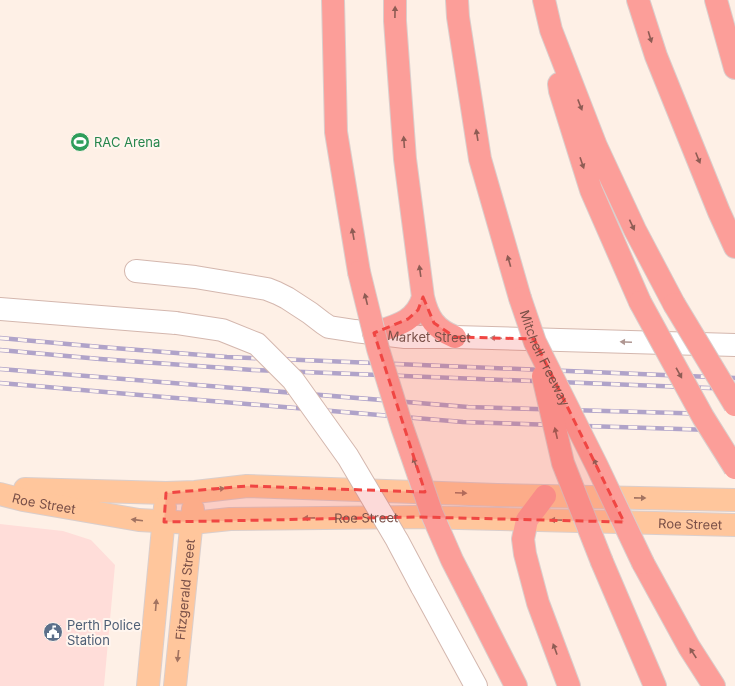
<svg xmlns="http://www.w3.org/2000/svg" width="735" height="686" viewBox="0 0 735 686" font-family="Inter,sans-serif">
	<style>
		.commercial { fill: #ffddd9 }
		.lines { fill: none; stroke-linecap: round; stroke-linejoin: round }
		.minor-casing { stroke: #d4b7ae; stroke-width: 24 }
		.major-casing { stroke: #dacecc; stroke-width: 24 }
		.highway-casing { stroke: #dacecc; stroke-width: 24 }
		.minor { stroke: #fff; stroke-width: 22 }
		.major { stroke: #ffc69c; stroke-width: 22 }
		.highway { stroke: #fc9e99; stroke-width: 22 }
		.rail-casing { stroke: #b0a3c9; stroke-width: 4.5 }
		.rail { stroke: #fff5ee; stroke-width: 3; stroke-dasharray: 9; stroke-linecap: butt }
		.minor-bridge-casing { stroke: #d4b7ae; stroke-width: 24; stroke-linecap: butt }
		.highway-bridge-casing { stroke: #dacecc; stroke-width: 24; stroke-linecap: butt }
		.minor-bridge { stroke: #fff; stroke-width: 22 }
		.highway-bridge { stroke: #fc9e99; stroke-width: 22 }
		.oneway { fill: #8e5c54 }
		.oneway2 { fill: #af9691 }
		.oneway3 { fill: #a27361 }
		.marked { fill: #f04643; fill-opacity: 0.2; stroke: #f04643; stroke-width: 3; stroke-dasharray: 8 5; stroke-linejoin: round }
		.labels { text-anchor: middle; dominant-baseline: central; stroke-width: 4; stroke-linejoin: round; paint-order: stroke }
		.leisure-label { font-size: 13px; fill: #27864d; stroke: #fff5ee; text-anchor: start }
		.street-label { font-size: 13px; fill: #7a5048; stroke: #fff5ee }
		.service-label { font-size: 13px; fill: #4e5e75; stroke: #fff5ee; text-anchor: start }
	</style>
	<rect width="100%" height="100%" fill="#fef0e6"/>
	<path class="commercial" d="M0,524L63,531L91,540L115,565L104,686H0Z"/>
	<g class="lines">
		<defs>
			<g id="minor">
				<path id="s1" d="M136,271L195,277L267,289L277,293L287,298L310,313L323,323L329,327L355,331L405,337H455L735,345"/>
				<path d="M0,309L176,323"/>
				<path d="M422,587L476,686"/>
			</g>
			<g id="major">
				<path d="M25,489L166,493L195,492L247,486L497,495L735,500"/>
				<path id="s2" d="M0,494L23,500L139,520L192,523L230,519L418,517L735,525"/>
				<path d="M148,686L165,507"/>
				<path id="s3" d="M175,686L193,509"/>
			</g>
			<path id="highway" d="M333,0L336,132L359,272
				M395,0V21L405,159L423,297C428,318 435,329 455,337
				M457,0L458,17L480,159L520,298
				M544,0L551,30L596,146L635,230L674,304
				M638,0L656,56L719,212L735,247
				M716,0L735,68
				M559,84L560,91L591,190L640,302
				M373,333C395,326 416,322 423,297
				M545,496L527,520L523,539L525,554L538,603L569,686
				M602,562L655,686
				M643,563L689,647L714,686
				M473,601L516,686"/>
		</defs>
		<use href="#minor" class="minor-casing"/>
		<use href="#major" class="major-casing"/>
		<use href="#highway" class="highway-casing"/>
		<use href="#minor" class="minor"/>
		<use href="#major" class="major"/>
		<use href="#highway" class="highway"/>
		<defs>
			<path id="rail" d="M0,338L101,347L227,357L735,378
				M0,350L100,359L253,370L735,389
				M0,369L468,407L712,414
				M0,383L140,395L463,422L711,430"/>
		</defs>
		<use href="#rail" class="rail-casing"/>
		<use href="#rail" class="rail"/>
		<defs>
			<path id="minor-bridge" d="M176,323L222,330L257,344L293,380L348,457L397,540L422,587"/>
			<g id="highway-bridge">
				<path d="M359,272L378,349L402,427L432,514L452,560L473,601"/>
				<path id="s4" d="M520,298L535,342L597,466L643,563"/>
				<path d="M640,302L703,417L735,468"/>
				<path d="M674,304L735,405"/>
				<path d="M543,376L563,463L602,562"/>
			</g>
		</defs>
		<use href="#minor-bridge" class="minor-bridge-casing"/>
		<use href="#highway-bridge" class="highway-bridge-casing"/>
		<use href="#minor-bridge" class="minor-bridge"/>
		<use href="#highway-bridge" class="highway-bridge"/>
	</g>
	<defs><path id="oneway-solid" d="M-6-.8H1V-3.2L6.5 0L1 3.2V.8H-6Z"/></defs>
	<g class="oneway">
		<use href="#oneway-solid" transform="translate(395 12) rotate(-89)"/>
		<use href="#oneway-solid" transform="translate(650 37) rotate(73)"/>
		<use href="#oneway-solid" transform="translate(580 105) rotate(69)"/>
		<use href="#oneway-solid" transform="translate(477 135) rotate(-99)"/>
		<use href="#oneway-solid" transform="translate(404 142) rotate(-94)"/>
		<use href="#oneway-solid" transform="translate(698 158) rotate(68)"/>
		<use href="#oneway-solid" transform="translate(582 163) rotate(71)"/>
		<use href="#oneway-solid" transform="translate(632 225) rotate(65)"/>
		<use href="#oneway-solid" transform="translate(353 234) rotate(-100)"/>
		<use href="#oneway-solid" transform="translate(509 261) rotate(-106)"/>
		<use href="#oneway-solid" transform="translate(420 271) rotate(-98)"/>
		<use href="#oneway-solid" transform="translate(366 299) rotate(-104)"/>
		<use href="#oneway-solid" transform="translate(679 373) rotate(61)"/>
		<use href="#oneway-solid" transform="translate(556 433) rotate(-103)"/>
		<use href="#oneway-solid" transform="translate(415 463) rotate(-110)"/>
		<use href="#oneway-solid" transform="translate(596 464) rotate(-116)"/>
		<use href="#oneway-solid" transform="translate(555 649) rotate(-110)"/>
		<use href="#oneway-solid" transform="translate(693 653) rotate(-123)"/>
	</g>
	<g class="oneway2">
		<use href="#oneway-solid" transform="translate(496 338) rotate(-178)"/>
		<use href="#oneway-solid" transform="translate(626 342) rotate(-178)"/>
	</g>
	<g class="oneway3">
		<use href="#oneway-solid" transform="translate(219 489) rotate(-7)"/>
		<use href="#oneway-solid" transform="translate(461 493) rotate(2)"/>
		<use href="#oneway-solid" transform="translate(640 498) rotate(1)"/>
		<use href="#oneway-solid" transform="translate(309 518) rotate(179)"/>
		<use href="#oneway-solid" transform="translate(137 520) rotate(-173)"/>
		<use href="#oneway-solid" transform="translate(556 520) rotate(-179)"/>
		<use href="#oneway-solid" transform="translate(156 605) rotate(-85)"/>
		<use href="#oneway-solid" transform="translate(178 656) rotate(96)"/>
	</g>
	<path class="marked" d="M423,297L434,323L455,337L534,339L624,522L418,517L164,522L166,493L247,486L425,492L374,333L408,319L418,310Z"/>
	<defs>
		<symbol id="stadium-disc" viewBox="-11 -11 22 22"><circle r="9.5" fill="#2e9e5b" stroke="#fff5ee"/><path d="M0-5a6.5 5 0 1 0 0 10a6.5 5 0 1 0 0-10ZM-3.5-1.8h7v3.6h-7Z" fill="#fff"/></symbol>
		<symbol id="civic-disc" viewBox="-11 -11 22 22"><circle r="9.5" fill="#5c6f8a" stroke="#fff5ee"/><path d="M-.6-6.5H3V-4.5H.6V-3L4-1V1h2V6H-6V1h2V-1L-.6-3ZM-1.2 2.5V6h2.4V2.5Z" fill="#fff"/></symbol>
	</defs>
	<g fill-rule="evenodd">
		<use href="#stadium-disc" x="69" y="131" width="22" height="22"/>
		<use href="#civic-disc" x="42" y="621" width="22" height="22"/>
	</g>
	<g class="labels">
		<g class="leisure-label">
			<text x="94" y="142">RAC Arena</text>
		</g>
		<g class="street-label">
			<text stroke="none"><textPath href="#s1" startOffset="306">Market Street</textPath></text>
			<text stroke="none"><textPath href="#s4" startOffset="65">Mitchell Freeway</textPath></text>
			<text stroke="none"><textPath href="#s2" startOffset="45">Roe Street</textPath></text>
			<text stroke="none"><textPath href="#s2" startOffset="369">Roe Street</textPath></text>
			<text stroke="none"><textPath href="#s2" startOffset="693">Roe Street</textPath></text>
			<text stroke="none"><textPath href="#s3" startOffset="97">Fitzgerald Street</textPath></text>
		</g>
		<g class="service-label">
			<text x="67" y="625">Perth Police<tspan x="67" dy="15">Station</tspan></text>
		</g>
	</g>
</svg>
